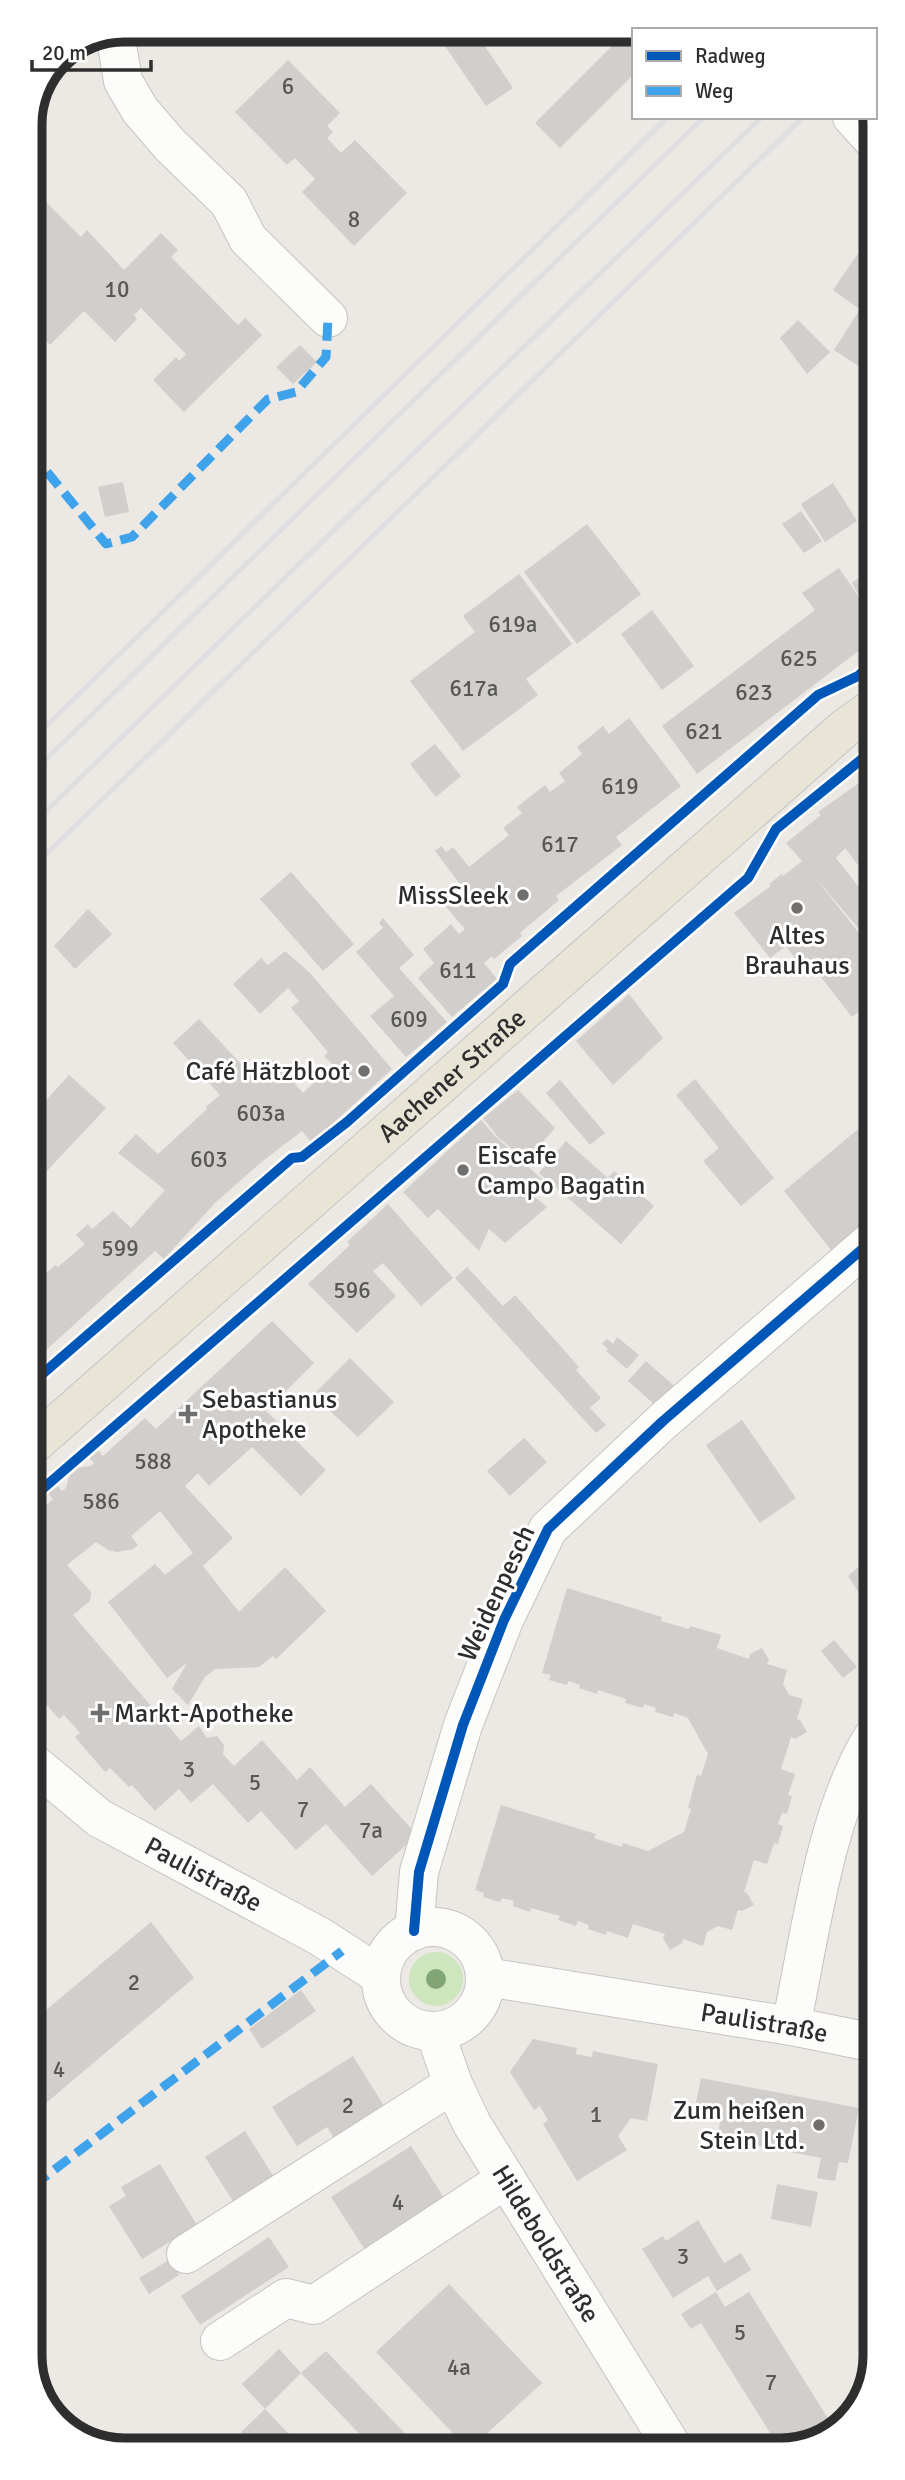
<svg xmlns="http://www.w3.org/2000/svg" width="905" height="2480" font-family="Signika,sans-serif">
<rect width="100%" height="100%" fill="#ece8e4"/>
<circle fill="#cee6be" cx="436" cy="1979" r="27"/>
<g fill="#d1cecb">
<path d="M441,30H474L513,88L486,106L436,33Z"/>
<path d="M628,30H634V74L560,148L535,123Z"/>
<path d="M288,60L340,113L327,126L333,132L327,138L341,153L355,140L407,193L354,246L302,192L315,179L295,158L287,165L235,112Z"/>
<path d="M46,202L81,237L87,230L124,270L161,233L178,250L171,257L238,325L245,318L262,335L184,412L153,380L176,357L179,361L186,354L141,308L134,315L137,319L115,342L84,311L50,345L30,326V218Z"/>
<path d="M872,233V286L858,308L833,290Z"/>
<path d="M862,306L872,312V355L863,369L834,350Z"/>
<path d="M798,320L830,352L807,374L780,338Z"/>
<path d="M300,345L317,362L293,384L276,367Z"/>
<path d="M123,482L129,512L105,517L98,487Z"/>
<path d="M833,483L857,521L825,542L801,504Z"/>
<path d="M801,511L822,541L804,553L782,524Z"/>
<path d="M587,524L641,594L577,644L524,572Z"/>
<path d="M839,568L867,609L852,583L873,568V640L697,774L662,726L815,610L802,593Z"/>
<path d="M519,574L572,644L526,679L538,695L463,751L410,681L475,632L463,616Z"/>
<path d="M652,610L694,666L662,690L621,634Z"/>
<path d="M629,718L681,786L616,837L622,845L556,896L559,900L520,933L522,936L494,959L492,956L484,963L497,979L452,1017L418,978L434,963L423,949L451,924L459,934L465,929L439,899L460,884L435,851L441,846L446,852L453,847L469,867L509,835L503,828L522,813L517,807L545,785L550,792L565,781L559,773L582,754L577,747L603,726L609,734Z"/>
<path d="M435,744L461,776L436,797L410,764Z"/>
<path d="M873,773V853L858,865L845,848L836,858L873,905V949L864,935L814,876L873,951V1000L852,1017L806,958L799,964L786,946L770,958L734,913L771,886L769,884L782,874L783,876L802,861L786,843L821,815L818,812Z"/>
<path d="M291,872L354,944L323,971L260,899Z"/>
<path d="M88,909L112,934L75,969L54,946Z"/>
<path d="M383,918L414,955L399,968L447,1022L406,1057L370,1016L394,996L356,952L383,928L379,923Z"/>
<path d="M285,951L310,973L392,1069L312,1143L302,1131L259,1164L215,1203L164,1259L155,1251L32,1363V1287L55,1265L58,1267L85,1244L76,1235L88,1224L92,1229L113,1211L131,1228L165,1190L118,1153L136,1134L158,1154L207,1109L206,1107L220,1095L173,1043L199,1019L254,1078L274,1060L303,1093L333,1065L324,1056L328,1052L291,1008L299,1001L288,988L260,1014L233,984L261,958L268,965Z"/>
<path d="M629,994L663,1038L613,1085L576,1041Z"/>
<path d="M69,1075L106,1108L31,1188V1117Z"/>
<path d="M695,1079L774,1178L741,1206L703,1161L719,1148L676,1095Z"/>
<path d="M560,1080L605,1133L590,1145L546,1093Z"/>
<path d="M518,1090L555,1128L526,1161L498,1137L483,1118Z"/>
<path d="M481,1120L495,1136L544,1181L530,1193L547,1207L505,1243L489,1229L479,1251L438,1209L428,1218L403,1192Z"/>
<path d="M869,1120L873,1121L874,1230L839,1260L784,1191Z"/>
<path d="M566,1141L608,1178L614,1171L654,1206L621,1244L539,1173Z"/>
<path d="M388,1204L453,1278L421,1306L383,1263L373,1271L396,1296L357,1333L308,1284L350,1245L347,1242Z"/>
<path d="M467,1267L503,1306L515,1295L579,1367L576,1370L601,1398L590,1408L606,1425L596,1433L455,1278Z"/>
<path d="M272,1321L314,1363L266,1411L326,1470L301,1496L252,1447L209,1486L198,1473L185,1486L233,1538L203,1566L239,1612L285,1567L326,1611L276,1659L273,1656L259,1667L215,1669L205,1677L188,1705L172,1689L187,1663L167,1678L108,1602L155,1564L165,1575L193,1553L160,1511L131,1536L138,1545L133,1549L117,1552L108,1550L96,1542L67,1565L91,1592L90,1601L73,1615L181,1741L199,1726L207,1738L217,1736L224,1745L223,1754L234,1766L262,1740L297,1780L310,1767L345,1807L371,1784L417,1835L372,1876L326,1824L296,1850L261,1811L248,1823L213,1784L191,1803L179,1789L155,1811L132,1785L129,1787L110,1768L105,1772L75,1737L80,1733L75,1727L64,1715L59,1719L32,1688V1681L34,1680L32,1677V1508L36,1504L41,1510L53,1499L48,1493L57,1485L62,1491L66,1488L70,1474L77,1468L91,1466L94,1463L89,1457L98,1450L103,1456L145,1418L156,1429Z"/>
<path d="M617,1337L639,1355L627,1369L606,1351L608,1349L602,1344L607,1339L613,1344Z"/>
<path d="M350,1358L394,1402L358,1437L313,1395Z"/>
<path d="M646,1361L681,1392L663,1412L628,1381Z"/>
<path d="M742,1420L796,1498L760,1523L706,1445Z"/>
<path d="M524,1438L547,1462L510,1496L487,1471Z"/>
<path d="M874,1554V1616L848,1576Z"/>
<path d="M567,1588L662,1617L661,1621L689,1629L690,1626L721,1635L717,1648L749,1659L750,1654L762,1648L769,1660L767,1664L787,1670L783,1684L789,1695L803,1699L797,1719L800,1720L807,1732L795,1739L791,1737L781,1769L795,1774L788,1795L792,1796L787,1814L782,1813L778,1824L783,1826L778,1844L774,1843L767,1864L754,1860L744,1892L747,1893L754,1905L742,1911L738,1910L732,1930L718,1926L707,1932L703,1946L683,1939L682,1943L670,1950L663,1938L665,1934L633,1924L628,1938L607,1931L606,1935L588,1929L589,1925L578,1921L576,1926L558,1920L560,1916L531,1908L530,1912L513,1906L514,1901L502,1898L500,1902L483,1897L484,1893L475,1890L501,1805L596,1834L594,1838L622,1847L623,1843L648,1851L684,1832L691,1809L688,1808L697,1775L701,1776L708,1754L688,1718L674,1713L673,1717L655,1712L656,1708L644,1704L643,1708L625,1703L626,1699L598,1690L597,1694L579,1688L580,1685L568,1681L567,1685L549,1680L551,1675L542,1673Z"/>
<path d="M834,1640L857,1667L843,1678L821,1651Z"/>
<path d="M868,1914L875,1915V1968L858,1965Z"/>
<path d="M151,1922L194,1978L33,2114V2021Z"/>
<path d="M301,1990L316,2011L262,2049L249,2029Z"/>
<path d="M533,2039L577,2048L576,2054L592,2057L593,2051L658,2064L647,2121L631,2118L618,2136L627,2150L577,2181L543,2124L548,2120L540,2106L534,2110L510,2072Z"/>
<path d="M353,2056L389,2114L339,2146L327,2127L297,2146L272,2107Z"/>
<path d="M701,2078L859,2108L848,2163L839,2162L835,2181L817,2178L821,2158L717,2138L722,2112L695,2107Z"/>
<path d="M245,2131L274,2177L234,2203L205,2157Z"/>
<path d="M411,2146L450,2207L371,2259L331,2197Z"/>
<path d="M160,2164L197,2225L142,2259L109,2206L126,2196L121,2187Z"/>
<path d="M777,2184L818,2192L811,2227L771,2219Z"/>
<path d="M698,2220L724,2263L741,2253L751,2270L717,2291L708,2276L673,2298L642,2249L663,2236L666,2241Z"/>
<path d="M269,2237L289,2267L200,2325L181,2296Z"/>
<path d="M169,2260L179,2275L149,2294L139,2278Z"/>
<path d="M449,2284L542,2383L471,2448H467L376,2352Z"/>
<path d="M716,2292L725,2307L749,2292L834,2428L806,2447H779L701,2323L691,2329L681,2314Z"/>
<path d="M279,2349L301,2373L265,2409L303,2449H258L241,2432L265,2409L242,2384Z"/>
<path d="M326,2351L420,2449H374L301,2373Z"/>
</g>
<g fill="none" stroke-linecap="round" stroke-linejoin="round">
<defs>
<g id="minor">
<path d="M115,33L123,81L140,110L170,145L229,202L248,239L328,318"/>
<path d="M852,117L872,139"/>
<path id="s1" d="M32,1762L99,1818L319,1936L381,1976"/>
<circle cx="433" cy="1979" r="52"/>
<path d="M414,1931L419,1872L463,1725L504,1620L548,1529L663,1421L874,1239"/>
<path id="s2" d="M486,1977L791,2026L875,2043"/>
<path d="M791,2026C810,1937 825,1811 874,1735"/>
<path id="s3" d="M435,2032L453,2084L472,2124L673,2448"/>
<path d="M186,2254L453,2084"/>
<path d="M220,2341L286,2298L314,2305L506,2179"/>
</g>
<g id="major">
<path id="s4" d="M32,1446L846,727L873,708"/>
</g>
</defs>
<use href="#minor" stroke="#c5c4c5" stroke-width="40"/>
<use href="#major" stroke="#c6c5c4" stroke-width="40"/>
<use href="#minor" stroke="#fcfcfb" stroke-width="38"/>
<use href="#major" stroke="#e8e4d6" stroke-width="38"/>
<g stroke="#dfdfe1" stroke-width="5">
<path d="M31,741L668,117"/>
<path d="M31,774L704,117"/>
<path d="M31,826L302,561L762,117"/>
<path d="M31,869L803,117"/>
</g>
<g stroke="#3ea3eb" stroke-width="9" stroke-dasharray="18 9" stroke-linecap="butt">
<path d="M30,451L106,544L132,537L268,399L296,392L326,357L328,318"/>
<path d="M33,2186L342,1951"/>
</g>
<defs>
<g id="cycleway">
<path d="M32,1383L292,1158L302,1157L347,1122L503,984L510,964L818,695L858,676L873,663"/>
<path d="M32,1498L748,878L776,829L873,750"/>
<path d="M414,1931L419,1872L463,1725L504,1620L548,1529L663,1421L874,1239"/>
</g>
</defs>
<use href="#cycleway" stroke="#fff" stroke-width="15"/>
<use href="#cycleway" stroke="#0057b8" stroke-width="10"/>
</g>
<circle fill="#82a575" cx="436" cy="1979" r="10"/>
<g fill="#706f6e" stroke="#fff" stroke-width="2.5">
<circle cx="523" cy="895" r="7"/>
<circle cx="797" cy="908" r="7"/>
<circle cx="364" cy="1071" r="7"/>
<circle cx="463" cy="1170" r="7"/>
<path d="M184.5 1403.5h7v7h7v7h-7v7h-7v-7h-7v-7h7z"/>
<path d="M96.5 1702.5h7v7h7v7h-7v7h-7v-7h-7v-7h7z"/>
<circle cx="819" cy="2125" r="7"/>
</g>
<g text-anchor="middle" stroke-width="6" stroke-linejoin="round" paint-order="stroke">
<g font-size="23" fill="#585857">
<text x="288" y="94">6</text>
<text x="354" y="227">8</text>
<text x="117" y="297">10</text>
<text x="513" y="632">619a</text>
<text x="799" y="666">625</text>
<text x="474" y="696">617a</text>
<text x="754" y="700">623</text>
<text x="704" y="739">621</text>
<text x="620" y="794">619</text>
<text x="560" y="852">617</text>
<text x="458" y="978">611</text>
<text x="409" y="1027">609</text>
<text x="261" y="1121">603a</text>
<text x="209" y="1167">603</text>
<text x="120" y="1256">599</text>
<text x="352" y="1298">596</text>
<text x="153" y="1469">588</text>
<text x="101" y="1509">586</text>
<text x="189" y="1777">3</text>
<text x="255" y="1790">5</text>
<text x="303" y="1817">7</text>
<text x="371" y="1838">7a</text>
<text x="134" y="1990">2</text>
<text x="59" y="2077">4</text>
<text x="348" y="2113">2</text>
<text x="596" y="2122">1</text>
<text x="398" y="2210">4</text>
<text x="683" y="2264">3</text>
<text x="740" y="2340">5</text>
<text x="459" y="2375">4a</text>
<text x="771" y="2390">7</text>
</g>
<g font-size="26" fill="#2e2e2e" stroke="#fff" text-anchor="end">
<text x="509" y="904">MissSleek</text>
<text x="797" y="944" text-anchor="middle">Altes<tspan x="797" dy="30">Brauhaus</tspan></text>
<text x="350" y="1080">Café Hätzbloot</text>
<text x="477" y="1164" text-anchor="start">Eiscafe<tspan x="477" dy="30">Campo Bagatin</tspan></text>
<text x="202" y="1408" text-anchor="start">Sebastianus<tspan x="202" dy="30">Apotheke</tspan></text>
<text x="114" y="1722" text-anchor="start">Markt-Apotheke</text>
<text x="805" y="2119">Zum heißen<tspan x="805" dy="30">Stein Ltd.</tspan></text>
</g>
<g font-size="26" fill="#2e2e2e" stroke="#fff">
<text dy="9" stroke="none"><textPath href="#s4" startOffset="560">Aachener Straße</textPath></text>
<text transform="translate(496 1593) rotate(-65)" y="9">Weidenpesch</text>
<text dy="9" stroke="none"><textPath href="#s1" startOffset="206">Paulistraße</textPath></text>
<text dy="9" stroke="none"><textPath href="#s2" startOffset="282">Paulistraße</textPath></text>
<text dy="9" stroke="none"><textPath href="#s3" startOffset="240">Hildeboldstraße</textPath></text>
</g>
</g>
<path d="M0 0H905V2480H0ZM124 42H781A82 82 0 0 1 863 124V2356A82 82 0 0 1 781 2438H124A82 82 0 0 1 42 2356V124A82 82 0 0 1 124 42Z" fill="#fff" fill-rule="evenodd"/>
<path fill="none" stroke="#2e2e2e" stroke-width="9" d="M124 42H781A82 82 0 0 1 863 124V2356A82 82 0 0 1 781 2438H124A82 82 0 0 1 42 2356V124A82 82 0 0 1 124 42Z"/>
<rect x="632" y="28" width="245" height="91" fill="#ffffff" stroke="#ababab" stroke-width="2"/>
<rect x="646" y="51" width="35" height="10" fill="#0057b8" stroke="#ababab" stroke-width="2"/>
<text x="695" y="63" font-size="21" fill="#2e2e2e">Radweg</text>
<rect x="646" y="86" width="35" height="10" fill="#3ea3eb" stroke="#ababab" stroke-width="2"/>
<text x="695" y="98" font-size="21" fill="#2e2e2e">Weg</text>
<path d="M32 60v10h119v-10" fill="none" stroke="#2e2e2e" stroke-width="3.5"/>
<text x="42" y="60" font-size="21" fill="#2e2e2e" stroke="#ffffff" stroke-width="5" paint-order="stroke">20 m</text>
</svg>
